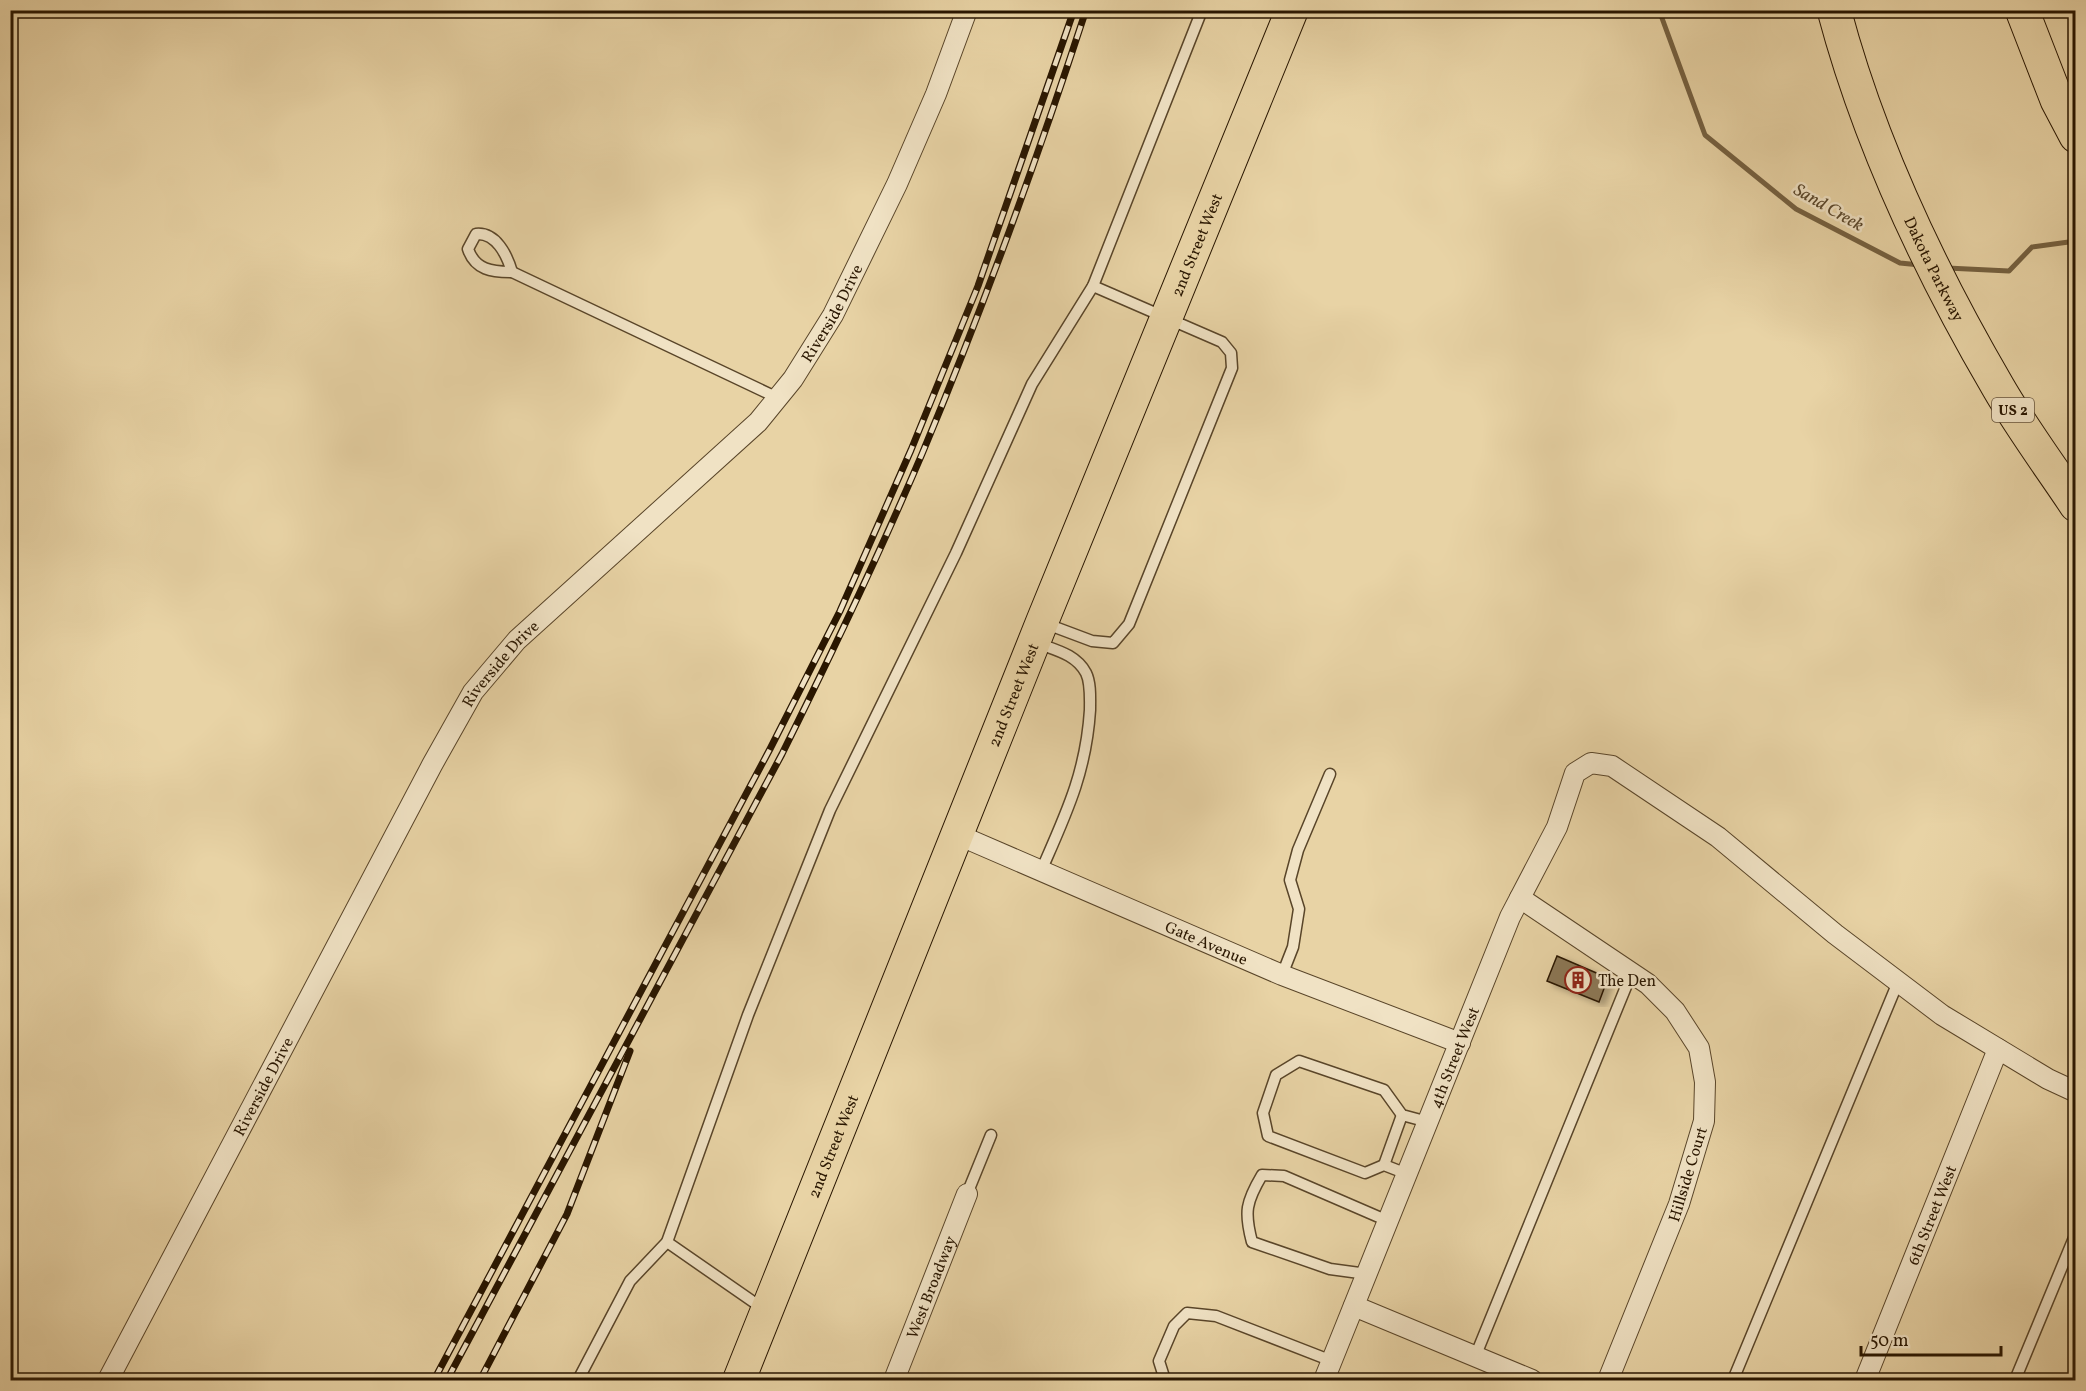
<svg xmlns="http://www.w3.org/2000/svg" width="2086" height="1391" font-family="Vollkorn,serif">
<defs>
<filter id="shadow"><feDropShadow dx="6" dy="4" stdDeviation="3" flood-color="#0004"/></filter>
</defs>
<rect width="100%" height="100%" fill="#e8d3a5"/>
<filter id="stains"><feTurbulence type="fractalNoise" baseFrequency=".00333" numOctaves="4"/><feColorMatrix values="0 0 0 0 .2 0 0 0 0 .09 0 0 0 0 .02 0 0 0 .5 -.17"/></filter>
<radialGradient id="worn" r=".72"><stop offset=".6" stop-color="#630" stop-opacity="0"/><stop offset="1" stop-color="#630" stop-opacity=".3"/></radialGradient>
<g fill="none" stroke-linecap="round" stroke-linejoin="round">
<g stroke="#756141" stroke-width="5">
<path d="M1659,10L1705,135L1796,209L1900,263L1920,265"/>
<path d="M1947,268L2009,271L2032,247L2076,241"/>
</g>
</g>
<path fill="#8c7856" stroke="#291600" stroke-width="1.5" filter="url(#shadow)" d="M1557,956L1608,978L1599,1002L1547,981Z"/>
<g fill="none" stroke-linecap="round" stroke-linejoin="round">
<defs>
<g id="lane">
<path d="M476,234C496,232 507,255 512,272C492,272 475,270 468,249Z"/>
<path d="M512,272L778,398"/>
<path d="M1044,623L1092,641L1113,643L1129,624L1232,368L1231,353L1222,342L1093,286"/>
<path d="M1037,643C1055,650 1076,654 1086,673C1091,683 1090,699 1090,710C1086,773 1066,814 1041,871"/>
<path d="M1282,975L1293,947L1299,909L1290,880L1298,850L1330,774"/>
<path d="M1384,1165L1402,1115"/>
<path d="M1407,1174L1384,1165L1365,1173L1268,1136L1263,1113L1276,1075L1299,1061L1384,1090L1402,1115L1428,1122"/>
<path d="M967,1194L991,1135"/>
<path d="M667,1242L765,1310"/>
<path d="M1367,1274L1330,1269L1252,1242C1244,1212 1246,1202 1262,1175L1284,1176L1388,1221"/>
<path d="M1475,1357L1632,972"/>
<path d="M578,1380L630,1281L667,1242L748,1015L830,810L956,553L1032,384L1093,286L1202,10"/>
<path d="M1165,1380L1159,1361L1174,1326L1187,1313L1216,1316L1332,1361"/>
<path d="M1733,1380L1898,982"/>
<path d="M2015,1380L2076,1233"/>
</g>
<g id="street">
<path id="s1" d="M956,834L1282,975L1460,1043"/>
<path d="M1520,898L1648,984L1675,1011L1699,1048L1705,1082L1704,1121L1679,1204L1608,1380"/>
<path d="M1354,1306L1532,1380"/>
<path id="s2" d="M108,1380L432,765L473,692L517,640L758,422L793,379L833,315L897,184L936,94L967,10"/>
<path id="s3" d="M894,1380L967,1194"/>
<path id="s4" d="M1324,1380L1510,917L1557,827L1575,773L1591,763L1612,766L1718,837L1835,934L1942,1015L2048,1079L2076,1092"/>
<path id="s5" d="M1865,1380L1998,1049"/>
</g>
<g id="primary">
<path id="s6" d="M739,1380L1042,622L1292,10"/>
</g>
<g id="highway">
<path id="s7" d="M1834,10C1869,142 1929,269 1998,387C2021,427 2050,466 2076,505"/>
<path d="M2022,10L2057,100L2076,136"/>
</g>
</defs>
<use href="#lane" stroke="#594529" stroke-width="13"/>
<use href="#street" stroke="#594529" stroke-width="22"/>
<use href="#primary" stroke="#291600" stroke-width="34"/>
<use href="#highway" stroke="#291600" stroke-width="35"/>
<use href="#lane" stroke="#f0e2c4" stroke-width="10"/>
<use href="#street" stroke="#f0e2c4" stroke-width="20"/>
<use href="#primary" stroke="#e8d3a5" stroke-width="32"/>
<use href="#highway" stroke="#e8d3a5" stroke-width="33"/>
<defs>
<g id="rail">
<path d="M434,1380L770,749L840,611L911,450L978,286L1074,10"/>
<path d="M447,1380L782,754C831,655 879,555 922,454C983,308 1037,160 1086,10"/>
<path d="M480,1380L567,1214L630,1051"/>
</g>
</defs>
<use href="#rail" stroke="#291600" stroke-width="7"/>
<use href="#rail" stroke="#f0e2c4" stroke-width="4.5" stroke-dasharray="14" stroke-linecap="butt"/>
</g>
<defs>
<symbol id="building-ring" viewBox="-11 -11 22 22"><circle r="9.5" fill="#f0e2c4" stroke="#8f2418" stroke-width="1.5"/><path d="M-4-6H4V6H1V3H-1V6H-4ZM-2.5-4.3h1.7v1.8h-1.7ZM.8-4.3h1.7v1.8H.8ZM-2.5-1h1.7V.8h-1.7ZM.8-1h1.7V.8H.8Z" fill="#8f2418"/></symbol>
</defs>
<g fill-rule="evenodd">
<use href="#building-ring" x="1563" y="965" width="30" height="30"/>
</g>
<g text-anchor="middle" stroke-width="5" stroke-linejoin="round" paint-order="stroke">
<rect fill="#f0e2c4" stroke="#65533b" stroke-width="1.5" x="1992" y="398" width="42" height="24" rx="4.5"/>
<g font-size="15" font-weight="bold" fill="#291600">
<text x="2013" y="415">US 2</text>
</g>
<g font-size="16" fill="#291600" stroke="#f0e2c4">
<text dy="6" stroke="none"><textPath href="#s6" startOffset="1224">2nd Street West</textPath></text>
<text dy="6" stroke="none"><textPath href="#s7" startOffset="278">Dakota Parkway</textPath></text>
<text dy="6" stroke="none"><textPath href="#s2" startOffset="1304">Riverside Drive</textPath></text>
<text dy="6" stroke="none"><textPath href="#s2" startOffset="818">Riverside Drive</textPath></text>
<text dy="6" stroke="none"><textPath href="#s6" startOffset="738">2nd Street West</textPath></text>
<text dy="6" stroke="none"><textPath href="#s1" startOffset="273">Gate Avenue</textPath></text>
<text dy="6" stroke="none"><textPath href="#s4" startOffset="348">4th Street West</textPath></text>
<text dy="6" stroke="none"><textPath href="#s2" startOffset="332">Riverside Drive</textPath></text>
<text dy="6" stroke="none"><textPath href="#s6" startOffset="252">2nd Street West</textPath></text>
<text transform="translate(1687 1174) rotate(-73)" y="6">Hillside Court</text>
<text dy="6" stroke="none"><textPath href="#s5" startOffset="178">6th Street West</textPath></text>
<text dy="6" stroke="none"><textPath href="#s3" startOffset="100">West Broadway</textPath></text>
</g>
<g font-size="16" fill="#291600" stroke="#f0e2c4" text-anchor="start">
<text x="1598" y="986">The Den</text>
</g>
<g font-size="18" font-style="italic" fill="#5b482c" stroke="#f0e2c4">
<text transform="translate(1829 207) rotate(30)" y="6">Sand Creek</text>
</g>
</g>
<rect width="2086" height="1391" fill="none" stroke="#e8d3a5" stroke-width="36"/>
<rect x="12" y="12" width="2062" height="1367" fill="none" stroke="#291600" stroke-width="3"/>
<rect x="18" y="18" width="2050" height="1355" fill="none" stroke="#291600" stroke-width="1.5"/>
<path d="M1861 1346v9h140v-9" fill="none" stroke="#291600" stroke-width="3"/>
<text x="1870" y="1346" font-size="18" fill="#291600" stroke="#f0e2c4" stroke-width="4.5" paint-order="stroke">50 m</text>
<rect width="100%" height="100%" filter="url(#stains)"/>
<rect width="100%" height="100%" fill="url(#worn)"/>
</svg>
